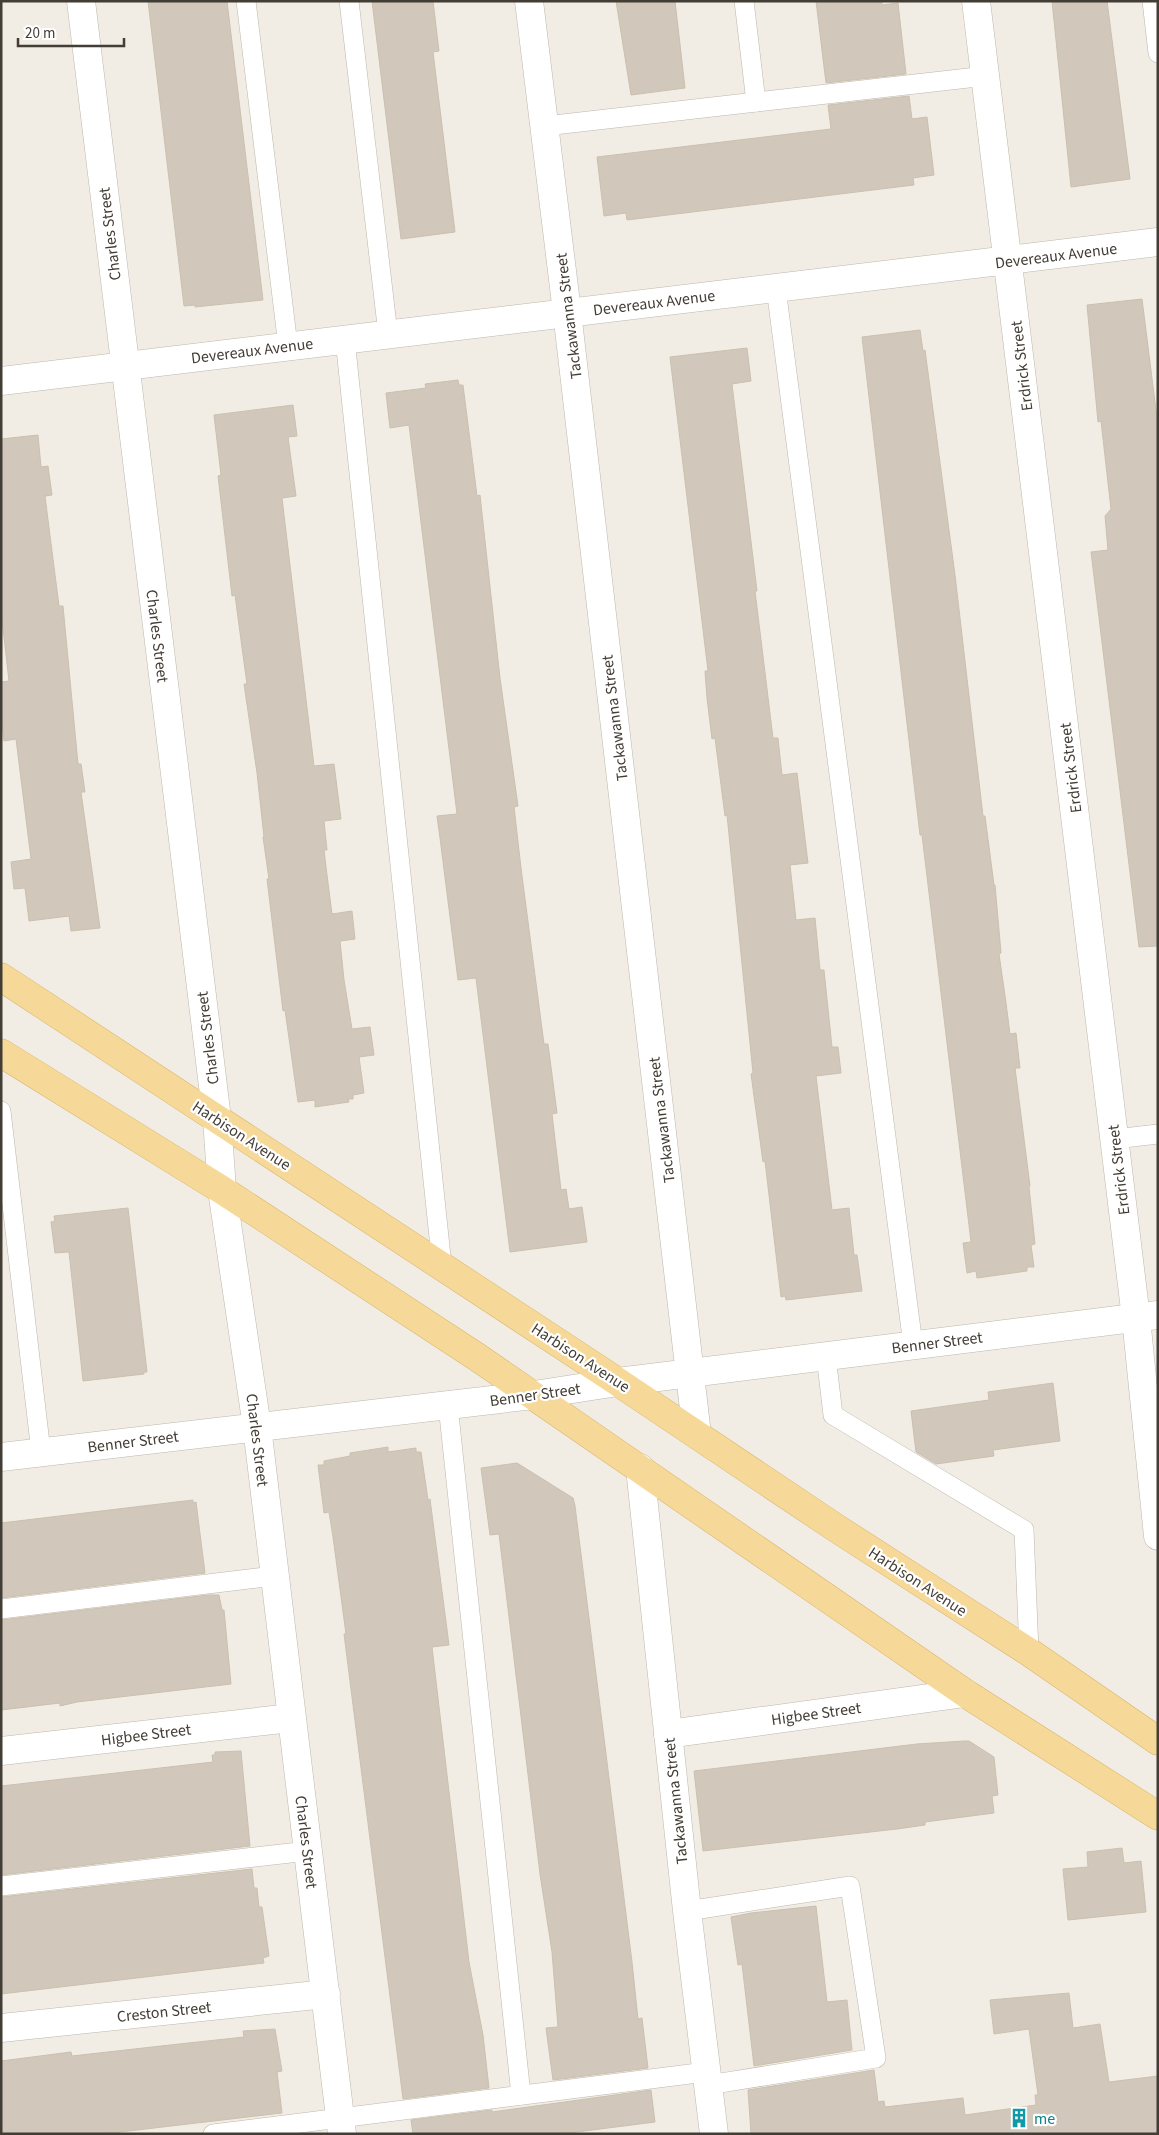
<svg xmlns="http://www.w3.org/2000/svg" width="1159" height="2135" font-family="'Source Sans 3',sans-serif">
<rect width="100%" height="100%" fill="#f1ede4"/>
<g fill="#d1c8bb" stroke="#cbc0af">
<path d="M148,1H227L263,300L195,307V305L184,306Z"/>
<path d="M372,1H433L439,51L433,52L455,232L401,239Z"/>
<path d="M616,1H675L685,88L631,95Z"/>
<path d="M816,1H882V5L898,3L906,74L826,83Z"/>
<path d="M1052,1H1107L1130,179L1071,187Z"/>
<path d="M909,96L912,119L927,117L934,175L913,178L914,185L627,220L626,213L604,216L597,157L831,129L828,105Z"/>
<path d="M1142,299L1158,426V946L1139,947L1091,552L1108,550L1105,516L1111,509L1101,421L1098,422L1087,305Z"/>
<path d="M920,330L923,351L925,350L955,575L983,816H985L994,885H995L1001,953L999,954L1006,1003L1010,1034L1016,1033L1020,1068H1015L1030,1186L1029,1187L1035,1244L1031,1245L1034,1267H1027V1271L977,1278L976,1271L967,1273L963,1243L971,1242L922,835H920L862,337Z"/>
<path d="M747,348L751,381L732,384L757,591H755L773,738H778L782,775L797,773L808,863L790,865L796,920L815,918L820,970H824L832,1047H838L841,1073L816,1076L832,1210L849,1208L854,1255H857L862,1291L786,1300L785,1296L781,1297L765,1161L763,1162L751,1074L753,1073L727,815L725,816L715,738L712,739L707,698L705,671H708L670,357Z"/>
<path d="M458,380L459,385H463L477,496L480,495L500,678L518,806L514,807L521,868L542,1029L544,1044H548L557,1113L552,1114L561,1190L566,1189L569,1209L582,1207L587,1242L510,1252L476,978L458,980L440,838L437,816L457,814L409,425L390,428L386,393L426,388L425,384Z"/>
<path d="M293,405L297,436L288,437L296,496L282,498L314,766L334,764L341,819L324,821L327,850H324L328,883L332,914L352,911L355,939L340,941L344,980L352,1029L370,1027L374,1055L359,1057L364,1093L353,1095V1099H348L349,1102L315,1107V1100L298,1102L285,1010L283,1011L267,879H269L263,837H264L257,773L244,684H247L243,655L235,595L232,596L218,476L221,475L214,415Z"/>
<path d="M38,435L41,467L48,466L52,495L45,496L59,606H63L78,764H81L85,792H81L100,928L71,931L69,916L29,921L25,888L14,889L11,862L31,859L16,739L4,741L1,713V682L9,681L1,611V439Z"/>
<path d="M128,1208L147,1372H144V1374L83,1381L69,1252L55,1253L51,1222L55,1221L54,1216Z"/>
<path d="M1053,1383L1060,1441L993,1450L994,1456L936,1464L916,1452L911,1411L989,1400L988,1392Z"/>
<path d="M388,1447V1452L416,1448V1452H421L428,1500L430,1499L449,1645L432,1647L469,1962L483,2035L489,2088L403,2099L344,1634H346L333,1537L329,1512L324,1513L318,1465H324V1461L350,1456V1453Z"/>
<path d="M517,1463L573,1498L575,1506L632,1962L638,2019L642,2018L648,2068L553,2080L546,2028L558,2027L552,1952L540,1874L499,1534L490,1535L481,1468Z"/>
<path d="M193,1500V1503L196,1502L205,1573L1,1598V1523Z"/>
<path d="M208,1595H219L222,1610H224L231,1684L77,1702L60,1706V1703L1,1710V1620Z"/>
<path d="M964,1741H969L994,1757L998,1795L992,1796L994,1813L925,1822V1825L897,1829L703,1851L694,1771L917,1744Z"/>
<path d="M241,1751L250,1846L1,1875V1786L213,1762L212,1755H215V1752Z"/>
<path d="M1122,1848L1124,1863L1141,1861L1146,1912L1068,1920L1063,1869L1088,1867L1087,1852Z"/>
<path d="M252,1869L254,1888H257L259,1907H262L269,1956L263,1958L264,1963L1,1994V1897Z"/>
<path d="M816,1906L827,2002L847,2000L852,2050L754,2066L742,1964L738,1965L731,1917L751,1913Z"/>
<path d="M1069,1993L1073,2028L1100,2024L1109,2082L1158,2076V2134H751L748,2090L874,2070L878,2102L884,2101L885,2107L963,2098L965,2115L1036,2105L1035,2095H1038L1029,2029L994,2034L990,2000Z"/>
<path d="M275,2029L282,2071L277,2072L282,2113L103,2134H1V2061L71,2052L72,2056L170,2045L244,2037L243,2031Z"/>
<path d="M651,2090L655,2122L561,2134H413L411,2120L492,2110V2112Z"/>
</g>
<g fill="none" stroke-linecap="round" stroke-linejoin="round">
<defs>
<g id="service">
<path d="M246,1L288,346"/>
<path d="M349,1L388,334"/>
<path d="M744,1L756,102"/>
<path d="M1152,1L1158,53"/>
<path d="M545,126L986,76"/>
<path d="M776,288L913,1345"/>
<path d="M345,339L442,1266"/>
<path d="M1,1111L41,1452"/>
<path d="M1115,1139L1158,1134"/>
<path d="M826,1356L833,1415L1024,1530L1029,1652"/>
<path d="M448,1405L521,2095"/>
<path d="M1,1609L274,1576"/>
<path d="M1,1886L308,1851"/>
<path d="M687,1911L850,1886L876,2058L708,2085"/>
<path d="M213,2134L706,2072"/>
</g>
<g id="minor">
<path d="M81,1L217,1119L222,1190L257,1427L342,2134"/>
<path d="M529,1L567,312L697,1435"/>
<path d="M976,1L1136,1318L1158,1536"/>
<path d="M1,381L1158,242"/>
<path d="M1,1457L534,1395L618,1382L1158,1315"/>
<path d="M640,1468L687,1911L714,2134"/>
<path d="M668,1734L965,1693"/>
<path d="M1,1751L291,1718"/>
<path d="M1,2028L326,1994"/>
</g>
<g id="primary">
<path d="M1,977L618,1382L836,1528L1029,1652L1158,1741"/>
<path d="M1,1053L222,1190L477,1357L965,1693L1158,1816"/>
</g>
</defs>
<use href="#service" stroke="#beb7ab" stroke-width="20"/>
<use href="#minor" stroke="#beb7ab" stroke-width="29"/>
<use href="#primary" stroke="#d9b56a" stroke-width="29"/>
<use href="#service" stroke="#fff" stroke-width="19"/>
<use href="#minor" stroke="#fff" stroke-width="28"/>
<use href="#primary" stroke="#f6d998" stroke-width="28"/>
</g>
<defs>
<symbol id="building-bare" viewBox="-9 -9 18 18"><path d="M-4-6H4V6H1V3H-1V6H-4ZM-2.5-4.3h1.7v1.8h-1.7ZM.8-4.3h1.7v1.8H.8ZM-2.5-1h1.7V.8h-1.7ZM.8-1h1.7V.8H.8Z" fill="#0f9aa8" stroke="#fff" stroke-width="2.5" paint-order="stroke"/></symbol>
</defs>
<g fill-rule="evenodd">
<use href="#building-bare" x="1005" y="2104" width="28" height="28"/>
</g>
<g text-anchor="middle" stroke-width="4.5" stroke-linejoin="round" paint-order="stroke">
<g font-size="16" fill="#423d35" stroke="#fff">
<text transform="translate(109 234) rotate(-97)" y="6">Charles Street</text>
<text transform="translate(1056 255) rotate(-7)" y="6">Devereaux Avenue</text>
<text transform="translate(654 302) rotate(-7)" y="6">Devereaux Avenue</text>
<text transform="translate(568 316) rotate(-97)" y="6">Tackawanna Street</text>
<text transform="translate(252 350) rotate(-7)" y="6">Devereaux Avenue</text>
<text transform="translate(1021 366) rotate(-97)" y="6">Erdrick Street</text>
<text transform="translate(158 636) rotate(83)" y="6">Charles Street</text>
<text transform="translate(614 718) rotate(-97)" y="6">Tackawanna Street</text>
<text transform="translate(1070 768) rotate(-97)" y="6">Erdrick Street</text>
<text transform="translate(207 1038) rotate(-97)" y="6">Charles Street</text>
<text transform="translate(661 1120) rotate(-97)" y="6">Tackawanna Street</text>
<text transform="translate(242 1135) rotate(33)" y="6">Harbison Avenue</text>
<text transform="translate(1118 1170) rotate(-97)" y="6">Erdrick Street</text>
<text transform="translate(937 1342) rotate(-7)" y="6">Benner Street</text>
<text transform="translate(581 1357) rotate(33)" y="6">Harbison Avenue</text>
<text transform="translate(535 1394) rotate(-8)" y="6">Benner Street</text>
<text transform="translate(258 1440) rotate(83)" y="6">Charles Street</text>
<text transform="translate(133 1441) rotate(-7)" y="6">Benner Street</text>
<text transform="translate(918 1581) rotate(33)" y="6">Harbison Avenue</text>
<text transform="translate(816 1713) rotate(-8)" y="6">Higbee Street</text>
<text transform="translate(146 1734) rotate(-7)" y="6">Higbee Street</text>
<text transform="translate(675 1801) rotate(-96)" y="6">Tackawanna Street</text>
<text transform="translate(307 1842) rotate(83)" y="6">Charles Street</text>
<text transform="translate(164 2011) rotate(-6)" y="6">Creston Street</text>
</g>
<g font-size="16" fill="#0d838f" stroke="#fff" text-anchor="start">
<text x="1034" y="2124">me</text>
</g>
</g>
<rect width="1159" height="2135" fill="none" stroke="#423d35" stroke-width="5"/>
<path d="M18 38v8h106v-8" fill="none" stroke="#423d35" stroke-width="2.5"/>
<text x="25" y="38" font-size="15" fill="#423d35" stroke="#ffffff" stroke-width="4" paint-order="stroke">20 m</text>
</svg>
